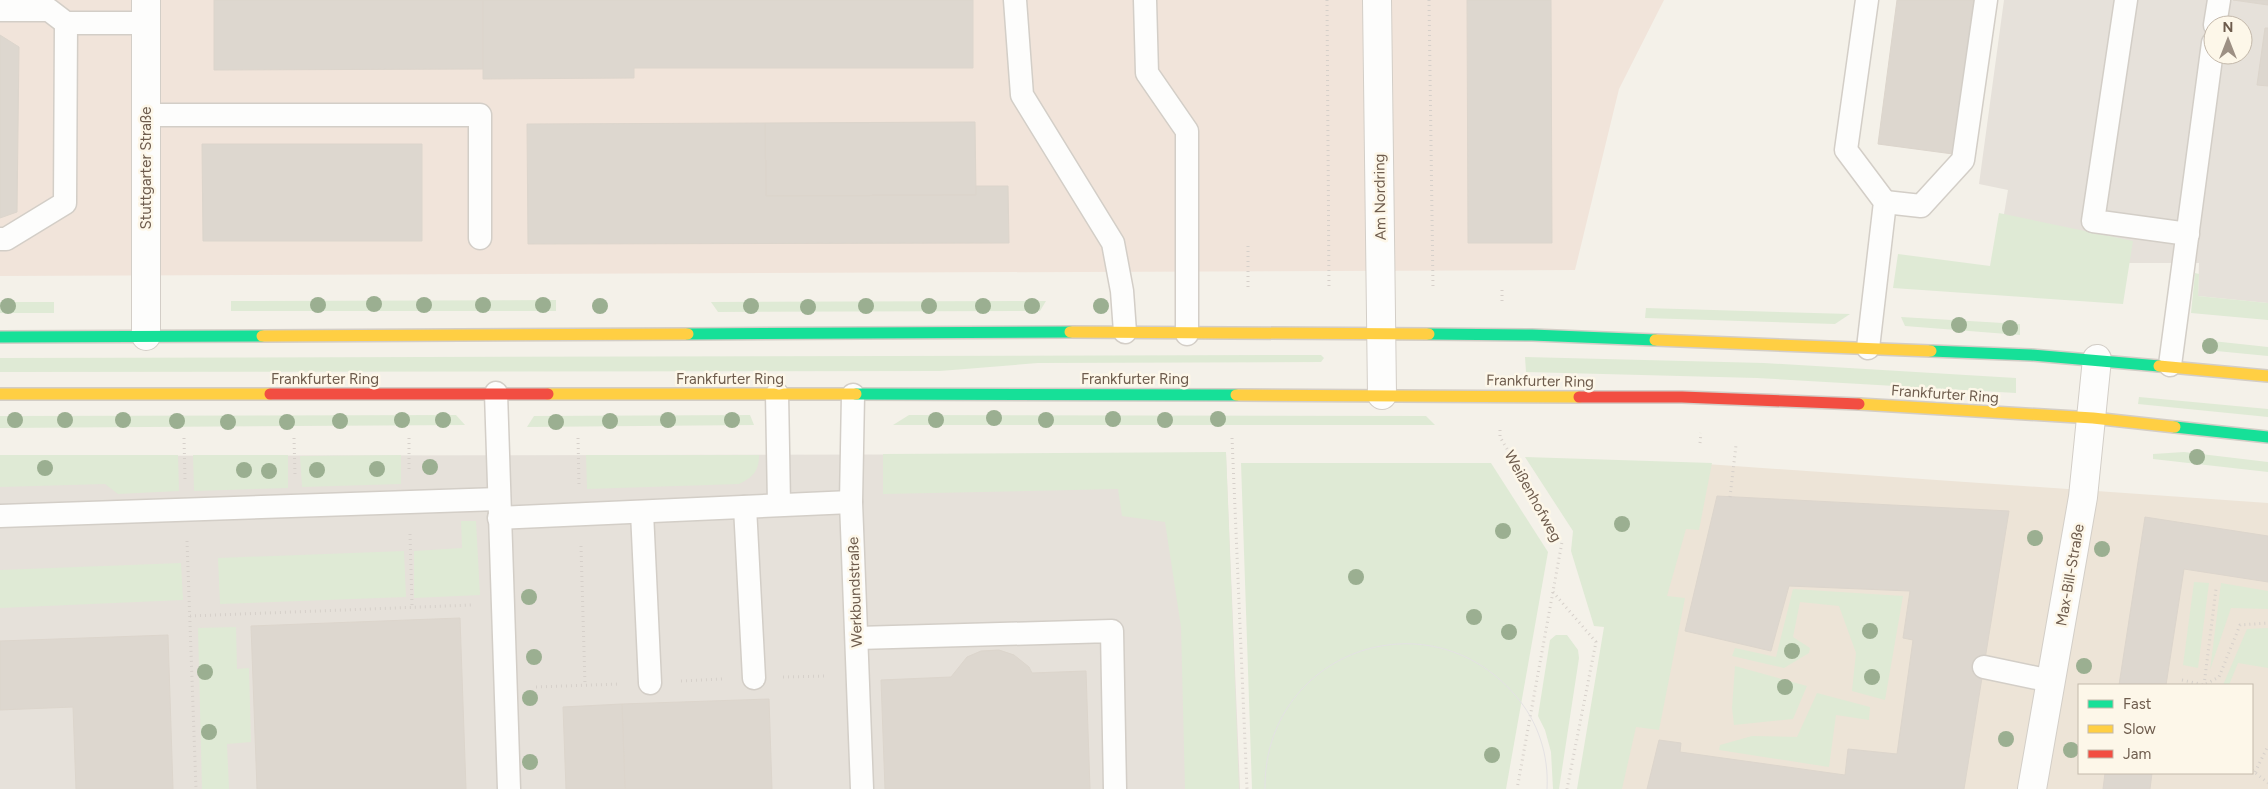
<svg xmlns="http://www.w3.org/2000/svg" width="2268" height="789" font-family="Figtree,sans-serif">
<rect width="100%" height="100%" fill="#f4f1e9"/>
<path fill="#ede4d7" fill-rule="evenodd" d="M1706,464L2268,503V789H1608L1661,590ZM2079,685H2252V773H2079Z"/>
<path fill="#f1e4da" d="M0,0H1664L1619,89L1575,270L0,276Z"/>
<g fill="#e6e1da" fill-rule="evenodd">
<path d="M2004,0H2268V303L2198,296L2199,263H2115L1994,274L2008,190L1979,184ZM2213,25H2243V55H2213Z"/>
<path d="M1226,454L1240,789H0V456Z"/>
</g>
<g fill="#dfead5">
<path d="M1999,213L2133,241L2123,304L1893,288L1898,254L1990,266Z"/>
<path d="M2195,273L2199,274L2198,296L2268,303V320L2191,313Z"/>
<path d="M556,300V311H231V301Z"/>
<path d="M1046,301L1040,311L718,312L711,302Z"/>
<rect x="0" y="302" width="54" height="11"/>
<path d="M1646,308L1850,314L1835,324L1645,318Z"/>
<path d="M1901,317L2020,324V335L1905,326Z"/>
<path d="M2203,340L2268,347V356L2206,350Z"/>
<path d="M1321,355L1324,358L1321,362L1038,363L940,371L0,372V358Z"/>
<path d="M1525,357L1764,363L2016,378V393L1757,378L1526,372Z"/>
<path d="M2139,397L2268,409V417L2138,404Z"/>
<path d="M456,415L465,425L0,428V416Z"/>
<path d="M750,415L754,425L527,427L534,416Z"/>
<path d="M909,415L1426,416L1435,425H893Z"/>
<path d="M1226,452L1239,789H1185L1181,627L1165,522L1122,516L1118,489L883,494V454Z"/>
<path d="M2184,452L2268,462V472L2153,459V454Z"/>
<path d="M0,455H178L179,491L118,494L105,484L0,487Z"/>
<path d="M193,455H288V488L194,491Z"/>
<path d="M401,455V484L302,487L300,456Z"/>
<path d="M586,455H759C759,471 753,477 739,484L587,489Z"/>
<path d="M1525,457L1712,463L1699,530L1686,529L1667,596L1685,598L1659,730L1636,727L1622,789H1577L1604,627L1594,626L1571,551L1573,531Z"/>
<path d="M1241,463H1491L1548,552L1506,789H1252Z"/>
<path d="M461,521H476L480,595L414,598V551L462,548Z"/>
<path d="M404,551L406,597L220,604L218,558Z"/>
<path d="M181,563L183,600L0,608V570Z"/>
<path d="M2194,582L2209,583L2198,668L2183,665Z"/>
<path d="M2221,583L2268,591V609L2231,608L2210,670Z"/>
<path d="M1793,589L1903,596L1885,700L1852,691L1856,653L1839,606L1800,602L1793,637L1810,648L1809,653L1784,668L1732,656L1735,648L1776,657Z"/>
<path d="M236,627L237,669L249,668L251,742L227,744L229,789H202L198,628Z"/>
<path d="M2268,628V668L2238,663L2229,685H2223L2247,629Z"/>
<path d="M1556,635H1567L1578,650L1579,658L1559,789H1553L1551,752L1545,730L1538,716L1550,640Z"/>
<path d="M1735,666L1807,686L1793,719L1734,725L1732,708Z"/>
<path d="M1817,693L1870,707L1869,720L1836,715L1829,767L1719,750L1720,745L1752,736L1797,737Z"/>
</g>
<g fill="#ddd7cf" stroke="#dcd5cc">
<path d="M214,0H483V69L214,70Z"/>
<path d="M483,0H973V68H634V78L483,79Z"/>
<path d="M1467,0H1551L1552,243H1468Z"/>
<path d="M1897,0H1974L1953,154L1878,144Z"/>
<path d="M2233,0H2268V5Z"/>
<path d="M2265,28H2268V86L2257,85Z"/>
<path d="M0,35L19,47L17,212L0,218Z"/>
<path d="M975,122L976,195L766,196L765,123Z"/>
<path d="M765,123L766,196L976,195V186H1008L1009,243L528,244L527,124Z"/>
<path d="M202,144H422V241H203Z"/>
<path d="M1717,496L2009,511L1964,789H1647L1659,740L1681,743L1680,752L1845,775L1848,749L1897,754L1913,640L1903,638L1910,591L1789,586L1771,651L1685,631Z"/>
<path d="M2145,517L2268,536V582L2184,569L2166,685H2119Z"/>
<path d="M460,618L466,789H257L251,626Z"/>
<path d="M168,635L173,789H76L73,707L0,710V641Z"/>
<path d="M999,650L1014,655L1029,667L1032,673L1086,671L1090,789H885L881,680L951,677L967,657L981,651Z"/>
<path d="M769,699L772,789H625L622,704Z"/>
<path d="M622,704L625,789H566L563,707Z"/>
<path d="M2105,773H2152L2150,789H2103Z"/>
</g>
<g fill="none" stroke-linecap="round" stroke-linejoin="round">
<defs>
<g id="lane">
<path d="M1015,0L1022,95L1113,243L1122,291L1125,332"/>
<path d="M1145,0L1147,73L1187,131V334"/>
<path d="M1867,0L1846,150L1885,202L1868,348"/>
<path d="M2126,0L2093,221L2188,234"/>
<path d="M0,10H49L66,23H146"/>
<path d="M2215,25L2219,0"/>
<path d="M146,115H480V238"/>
<path d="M1885,202L1921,206L1963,160L1986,0"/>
<path d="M0,239H6L65,203L66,23"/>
<path d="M2170,365L2213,43"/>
<path d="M496,393L509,789"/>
<path d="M777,394L779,504"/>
<path d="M853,395L851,502L862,789"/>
<path d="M745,507L754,678"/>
<path d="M642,512L650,683"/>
<path d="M0,516L499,499"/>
<path d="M499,518L851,502"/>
<path d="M857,638L1112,631L1115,789"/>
<path d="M1984,667L2051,681"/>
</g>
<g id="street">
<path d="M1377,0L1382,395"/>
<path d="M146,336V0"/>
<path d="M2032,789L2083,497L2097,359"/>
</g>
<g id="fast">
<path d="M688,334L1070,332"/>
<path d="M1429,334L1532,335L1655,340"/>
<path d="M0,337L262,336"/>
<path d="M1931,351L2031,355L2159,366"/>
<path d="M856,394L1236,395"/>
<path d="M2175,427L2268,437"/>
</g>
<g id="slow">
<path d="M1070,332L1429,334"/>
<path d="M262,336L688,334"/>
<path d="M1655,340L1931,351"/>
<path d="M2159,366L2268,376"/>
<path d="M0,394H270"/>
<path d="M548,394H856"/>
<path d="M1236,395L1579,397"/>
<path d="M1859,404L2093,418L2175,427"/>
</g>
<g id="jam">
<path d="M270,394H548"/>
<path d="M1579,397H1682L1859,404"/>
</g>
</defs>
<use href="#lane" stroke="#d3cec7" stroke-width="25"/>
<use href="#street" stroke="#d3cec7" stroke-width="30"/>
<use href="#fast" stroke="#d3cdc6" stroke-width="14"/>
<use href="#slow" stroke="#d3cdc6" stroke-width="14"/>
<use href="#jam" stroke="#d3cdc6" stroke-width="14"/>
<g stroke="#d6d0ca" stroke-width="3" stroke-dasharray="1 4" stroke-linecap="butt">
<path d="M1327,0L1329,289"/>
<path d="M1429,0L1433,288"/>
<path d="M1248,246V289"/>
<path d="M1502,290V302"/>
<path d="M1500,430V437L1562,542L1517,789"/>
<path d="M184,438L185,480"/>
<path d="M294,438L295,475"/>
<path d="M409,438V472"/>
<path d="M578,438L579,485"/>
<path d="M1232,438L1247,789"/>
<path d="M1700,443L1701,433"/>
<path d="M1730,497L1736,445"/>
<path d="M410,534L412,606"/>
<path d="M187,541L196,789"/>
<path d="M581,546L585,685"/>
<path d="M1553,592L1596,642L1567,789"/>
<path d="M190,616L472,605"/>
<path d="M783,677L827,676"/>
<path d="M2182,680L2204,685L2219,677L2240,625L2268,623"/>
<path d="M681,681L722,679"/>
<path d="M2204,685L2216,589"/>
<path d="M536,687L620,684"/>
<path d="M2252,770L2268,783"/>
<path d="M2255,772L2268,746"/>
</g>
<use href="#lane" stroke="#fdfdfc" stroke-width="22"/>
<use href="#street" stroke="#fdfdfc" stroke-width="28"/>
<use href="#fast" stroke="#16e098" stroke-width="11"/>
<use href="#slow" stroke="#ffcf43" stroke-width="11"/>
<use href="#jam" stroke="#f24e42" stroke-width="11"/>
<path stroke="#e4e2e3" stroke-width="1" d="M1265,789C1263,653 1427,593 1515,695C1538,721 1549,755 1547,789"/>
</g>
<g fill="#9baf91">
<circle cx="374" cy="304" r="8"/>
<circle cx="318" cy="305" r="8"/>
<circle cx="424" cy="305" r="8"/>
<circle cx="483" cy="305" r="8"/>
<circle cx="543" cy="305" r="8"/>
<circle cx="8" cy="306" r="8"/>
<circle cx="600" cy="306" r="8"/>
<circle cx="751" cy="306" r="8"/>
<circle cx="866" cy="306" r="8"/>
<circle cx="929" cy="306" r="8"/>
<circle cx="983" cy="306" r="8"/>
<circle cx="1032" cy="306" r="8"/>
<circle cx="1101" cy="306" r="8"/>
<circle cx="808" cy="307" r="8"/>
<circle cx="1959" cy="325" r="8"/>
<circle cx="2010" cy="328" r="8"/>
<circle cx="2210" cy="346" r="8"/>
<circle cx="994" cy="418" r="8"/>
<circle cx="1113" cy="419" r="8"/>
<circle cx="1218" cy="419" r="8"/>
<circle cx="15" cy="420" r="8"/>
<circle cx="65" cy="420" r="8"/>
<circle cx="123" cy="420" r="8"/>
<circle cx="402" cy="420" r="8"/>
<circle cx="443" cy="420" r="8"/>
<circle cx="668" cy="420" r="8"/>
<circle cx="732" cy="420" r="8"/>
<circle cx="936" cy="420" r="8"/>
<circle cx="1046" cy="420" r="8"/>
<circle cx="1165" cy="420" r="8"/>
<circle cx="177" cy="421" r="8"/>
<circle cx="340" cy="421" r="8"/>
<circle cx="610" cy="421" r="8"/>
<circle cx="228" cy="422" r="8"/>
<circle cx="287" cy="422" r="8"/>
<circle cx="556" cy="422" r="8"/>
<circle cx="2197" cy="457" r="8"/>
<circle cx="430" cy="467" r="8"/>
<circle cx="45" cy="468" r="8"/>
<circle cx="377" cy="469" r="8"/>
<circle cx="244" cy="470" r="8"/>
<circle cx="317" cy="470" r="8"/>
<circle cx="269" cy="471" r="8"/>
<circle cx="1622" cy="524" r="8"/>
<circle cx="1503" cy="531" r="8"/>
<circle cx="2035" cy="538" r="8"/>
<circle cx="2102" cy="549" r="8"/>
<circle cx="1356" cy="577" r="8"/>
<circle cx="529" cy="597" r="8"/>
<circle cx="1474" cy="617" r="8"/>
<circle cx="1870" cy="631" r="8"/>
<circle cx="1509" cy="632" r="8"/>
<circle cx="1792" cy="651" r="8"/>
<circle cx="534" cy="657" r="8"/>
<circle cx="2084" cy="666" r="8"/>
<circle cx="205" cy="672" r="8"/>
<circle cx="1872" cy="677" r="8"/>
<circle cx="1785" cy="687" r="8"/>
<circle cx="530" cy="698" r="8"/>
<circle cx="209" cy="732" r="8"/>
<circle cx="2006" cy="739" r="8"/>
<circle cx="2071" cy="750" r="8"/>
<circle cx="1492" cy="755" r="8"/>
<circle cx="530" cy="762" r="8"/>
</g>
<g text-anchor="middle" stroke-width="5" stroke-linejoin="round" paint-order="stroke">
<g font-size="15" fill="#6e5c4d" stroke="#fdf7e9">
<text transform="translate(146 168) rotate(-90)" y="5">Stuttgarter Straße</text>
<text transform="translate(1380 197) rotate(-91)" y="5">Am Nordring</text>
<text x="325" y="384">Frankfurter Ring</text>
<text x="730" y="384">Frankfurter Ring</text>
<text x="1135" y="384">Frankfurter Ring</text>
<text transform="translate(1540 381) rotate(1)" y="5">Frankfurter Ring</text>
<text transform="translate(1945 394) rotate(4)" y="5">Frankfurter Ring</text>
<text transform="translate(1533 496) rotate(61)" y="5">Weißenhofweg</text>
<text transform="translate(2070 575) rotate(-80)" y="5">Max-Bill-Straße</text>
<text transform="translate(855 592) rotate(-92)" y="5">Werkbundstraße</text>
</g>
</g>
<rect x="2078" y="684" width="175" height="90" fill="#fdf7e9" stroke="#c4b9ab"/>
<rect x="2088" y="700" width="25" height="8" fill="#16e098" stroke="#c4b9ab"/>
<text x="2123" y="709" font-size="15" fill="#6e5c4d">Fast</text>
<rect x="2088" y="725" width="25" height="8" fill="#ffcf43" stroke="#c4b9ab"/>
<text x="2123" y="734" font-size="15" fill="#6e5c4d">Slow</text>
<rect x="2088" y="750" width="25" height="8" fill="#f24e42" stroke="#c4b9ab"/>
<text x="2123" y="759" font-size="15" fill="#6e5c4d">Jam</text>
<g transform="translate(2228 40)"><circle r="24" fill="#fdf7e9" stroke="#c4b9ab"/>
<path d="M0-4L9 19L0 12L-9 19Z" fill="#9d9084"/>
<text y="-8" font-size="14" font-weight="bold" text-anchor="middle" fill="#6e5c4d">N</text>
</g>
</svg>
